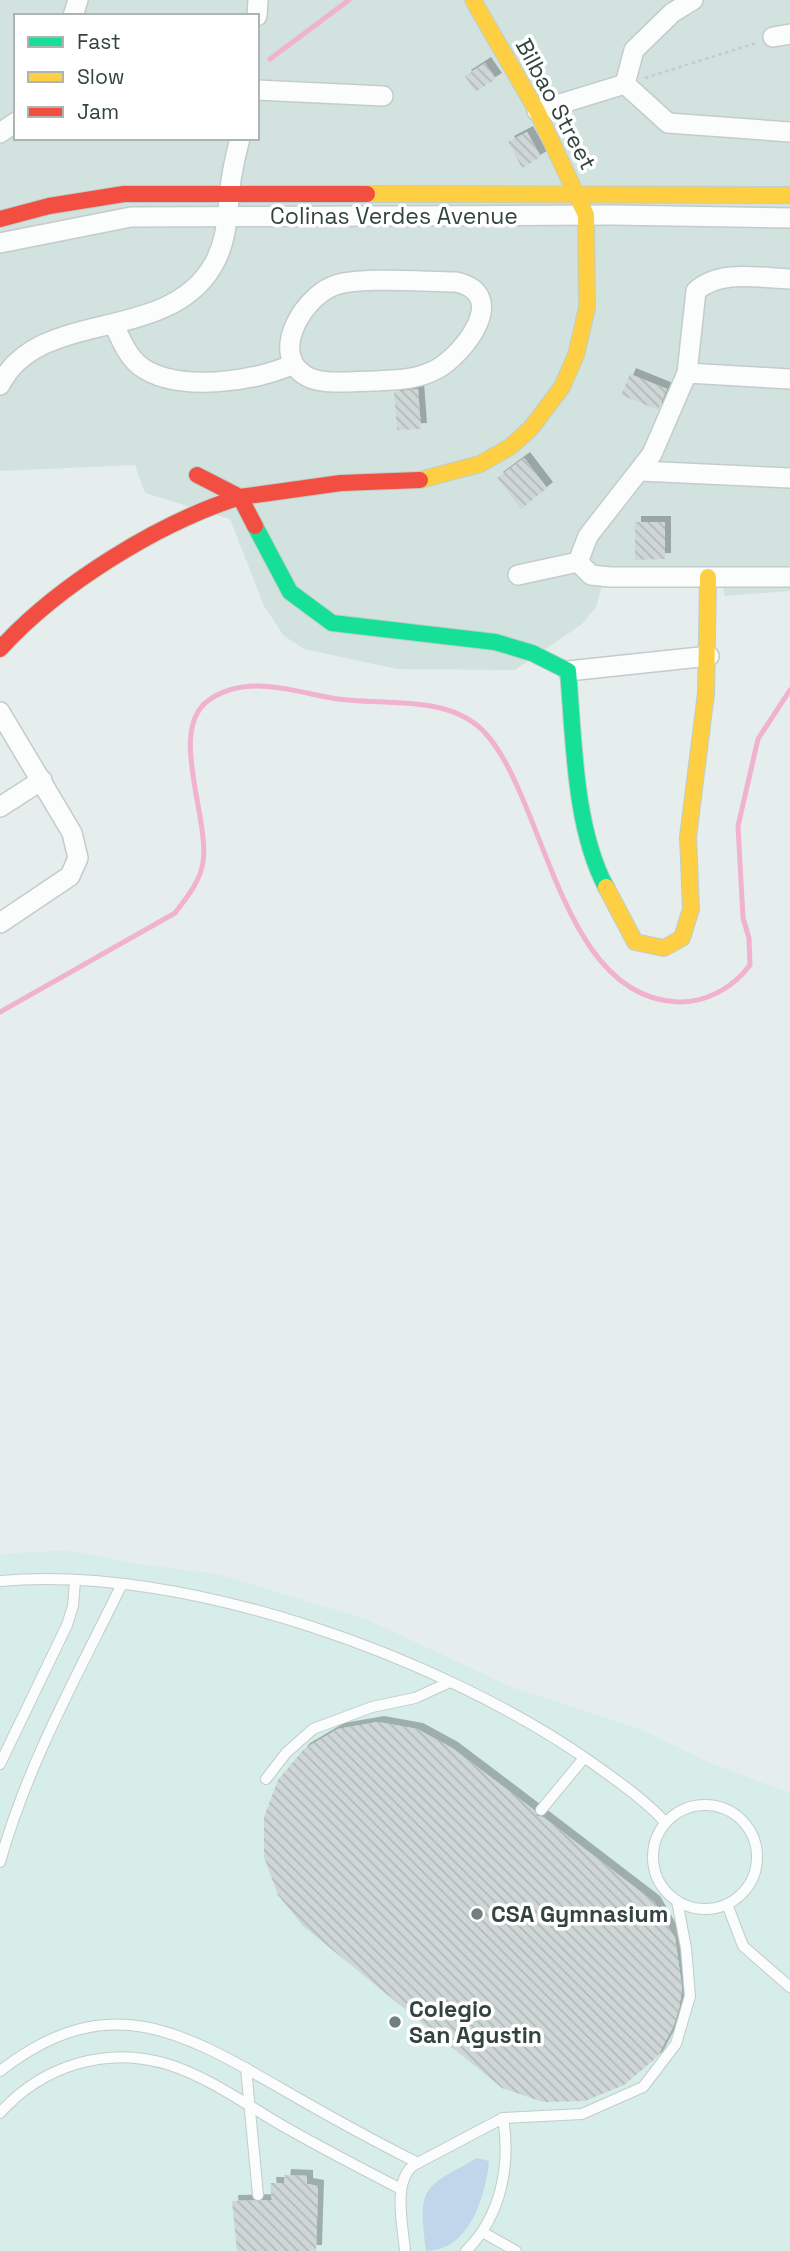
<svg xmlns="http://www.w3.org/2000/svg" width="790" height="2251" font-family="'Space Grotesk',sans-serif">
<defs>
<pattern id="building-back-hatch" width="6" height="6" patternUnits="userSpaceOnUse" patternTransform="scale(1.75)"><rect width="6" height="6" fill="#ced7d5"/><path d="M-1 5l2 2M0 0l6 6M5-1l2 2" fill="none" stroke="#b1bab8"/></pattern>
<filter id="shadow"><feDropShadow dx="6" dy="-6" stdDeviation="0" flood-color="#0004"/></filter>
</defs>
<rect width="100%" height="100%" fill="#e5eeec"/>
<path fill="#d2e3df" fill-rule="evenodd" d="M0,0H790V591L725,596L722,584L603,583L596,607L582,624L515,670L397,669L304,649L284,636L264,606L230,519L145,493L135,465L0,471ZM16,16H257V138H16Z"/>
<path fill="#d6edea" d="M68,1550L139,1564L217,1574L366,1619L514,1688L640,1729L708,1762L790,1793V2251H0V1554Z"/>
<path fill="#c2d6eb" d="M477,2158L489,2161C486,2196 469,2251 426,2251C418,2185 422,2189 477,2158Z"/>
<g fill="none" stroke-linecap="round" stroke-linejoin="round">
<g stroke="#f0b2cf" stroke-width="5">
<path d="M270,59L349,0"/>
<path d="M0,1012L175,913C187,897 200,882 203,862C210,818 167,729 209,700C246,674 292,691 332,698C382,707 450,692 487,735C547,805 561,998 678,1002C706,1003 734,987 750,965L749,938L743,918L738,826L758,739L790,690"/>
</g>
</g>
<g fill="url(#building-back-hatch)" filter="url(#shadow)">
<path d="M485,63L496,79L475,92L465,76Z"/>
<path d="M527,132L541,157L522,168L508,142Z"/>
<path d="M630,374L667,389L658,410L621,395Z"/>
<path d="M418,389L421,429L397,430L394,392Z"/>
<path d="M524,458L547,488L521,509L497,478Z"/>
<path d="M635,522H665V559L635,560Z"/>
<path d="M378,1722L417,1729L452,1748L534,1810L537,1816L543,1817L654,1902L675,1938L682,1988L679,2008L673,2027L657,2057L624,2085L585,2101L543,2102L502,2088L303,1926L278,1895L264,1857V1817L278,1780L304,1749L338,1729Z"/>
<path d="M285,2175L307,2176V2184L318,2186L316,2251H237L232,2201L272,2200L270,2183H284Z"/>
</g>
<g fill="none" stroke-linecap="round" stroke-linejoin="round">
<defs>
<g id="lane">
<path d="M0,1581C185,1564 441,1657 591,1762C617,1781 643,1798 665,1822"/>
<path d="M0,1764L67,1625L73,1606L75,1581"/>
<path d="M266,1779L286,1753L313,1729L372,1707L415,1698L450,1682"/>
<circle cx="705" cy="1857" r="52"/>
<path d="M541,1810L584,1758"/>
<path d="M0,1862C28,1763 77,1676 122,1584"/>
<path d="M727,1904L743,1946L790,1987"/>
<path d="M246,2068L258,2195"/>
<path d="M0,2071C107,1988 180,2030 282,2089C327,2115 372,2140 418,2163"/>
<path d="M0,2113C43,2065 108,2045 170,2065C210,2078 247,2105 283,2126C322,2148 362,2169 401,2189"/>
<path d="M484,2233L516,2251"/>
<path d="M405,2251C403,2226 392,2181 414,2165L503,2118L582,2114L643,2087L676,2044L690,1996L686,1948L677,1901"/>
<path d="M466,2251C501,2216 511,2166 503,2118"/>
</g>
<g id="street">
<path d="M693,0L672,13L634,50L625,84L668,123L790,132"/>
<path d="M73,16L78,0"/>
<path d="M257,16L258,0"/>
<path d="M773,37L790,34"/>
<path d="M257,90L383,96"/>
<path d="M537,111L625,84"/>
<path d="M0,133L16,122"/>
<path d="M0,243L131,217L612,215L790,218"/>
<path d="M456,282C511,294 464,354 437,369C417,380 396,380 374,381C356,381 327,385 310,378C267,358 301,299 333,286C359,276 425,282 456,282Z"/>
<path d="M114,325C121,339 127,356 140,366C176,393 256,382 293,364"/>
<path d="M687,373L790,379"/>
<path d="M0,385C39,307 165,345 212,267C227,243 227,217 230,190C231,173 236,155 240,138"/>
<path d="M640,471L790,478"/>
<path d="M578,562L591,575L610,577H790"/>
<path d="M518,575L578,562L588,536L652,454L687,373L696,291C720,269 760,278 790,279"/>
<path d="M568,671L709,656"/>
<path d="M0,712L72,833L78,858L70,876L0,923"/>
<path d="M0,807L42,780"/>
</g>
<path id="fast" d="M255,526L290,592L332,623L495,642L532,653L568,671C574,739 574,827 606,887"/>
<g id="slow">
<path d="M367,194L790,195"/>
<path d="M420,480L480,464L510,447L531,428L562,387L576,355L587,308L586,215L537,111L473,0"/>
<path d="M606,887L635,942L664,948L682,938L691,909L688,837L706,693L708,577"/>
</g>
<g id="jam">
<path d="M0,219L49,206L124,194H367"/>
<path d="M197,475L240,497L341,483L420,480"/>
<path d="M0,649C58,585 158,523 240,497L255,526"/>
</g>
</defs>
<use href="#lane" stroke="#c3ccca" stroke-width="12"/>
<use href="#street" stroke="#c3ccca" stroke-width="22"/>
<use href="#fast" stroke="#bdcfcc" stroke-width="18"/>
<use href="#slow" stroke="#bdcfcc" stroke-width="18"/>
<use href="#jam" stroke="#bdcfcc" stroke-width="18"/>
<path stroke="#c5cdcb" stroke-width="2.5" stroke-dasharray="3.5 3.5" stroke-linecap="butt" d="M645,78L756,43"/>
<use href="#lane" stroke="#fbfcfc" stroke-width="10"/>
<use href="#street" stroke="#fbfcfc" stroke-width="19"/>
<use href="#fast" stroke="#16e098" stroke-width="16"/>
<use href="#slow" stroke="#ffcf43" stroke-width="16"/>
<use href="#jam" stroke="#f24e42" stroke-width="16"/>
</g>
<g fill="#71807c" stroke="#fff" stroke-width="2.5">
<circle cx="477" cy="1914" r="7"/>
<circle cx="395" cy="2022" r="7"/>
</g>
<g text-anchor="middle" stroke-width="7" stroke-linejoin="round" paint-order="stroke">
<g font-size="23" fill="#32443f" stroke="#fff">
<text transform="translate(556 104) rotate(62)" y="8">Bilbao Street</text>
<text x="394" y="224">Colinas Verdes Avenue</text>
</g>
<g font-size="23" font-weight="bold" fill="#32443f" stroke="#fff" text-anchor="start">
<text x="491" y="1922">CSA Gymnasium</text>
<text x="409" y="2017">Colegio<tspan x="409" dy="26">San Agustin</tspan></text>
</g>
</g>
<rect x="14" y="14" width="245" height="126" fill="#ffffff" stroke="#adb4b2" stroke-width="2"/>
<rect x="28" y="37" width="35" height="10" fill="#16e098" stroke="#adb4b2" stroke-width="2"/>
<text x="77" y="49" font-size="21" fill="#32443f">Fast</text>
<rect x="28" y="72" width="35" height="10" fill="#ffcf43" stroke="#adb4b2" stroke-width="2"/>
<text x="77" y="84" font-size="21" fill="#32443f">Slow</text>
<rect x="28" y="107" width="35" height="10" fill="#f24e42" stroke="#adb4b2" stroke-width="2"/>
<text x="77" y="119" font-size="21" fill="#32443f">Jam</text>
</svg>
